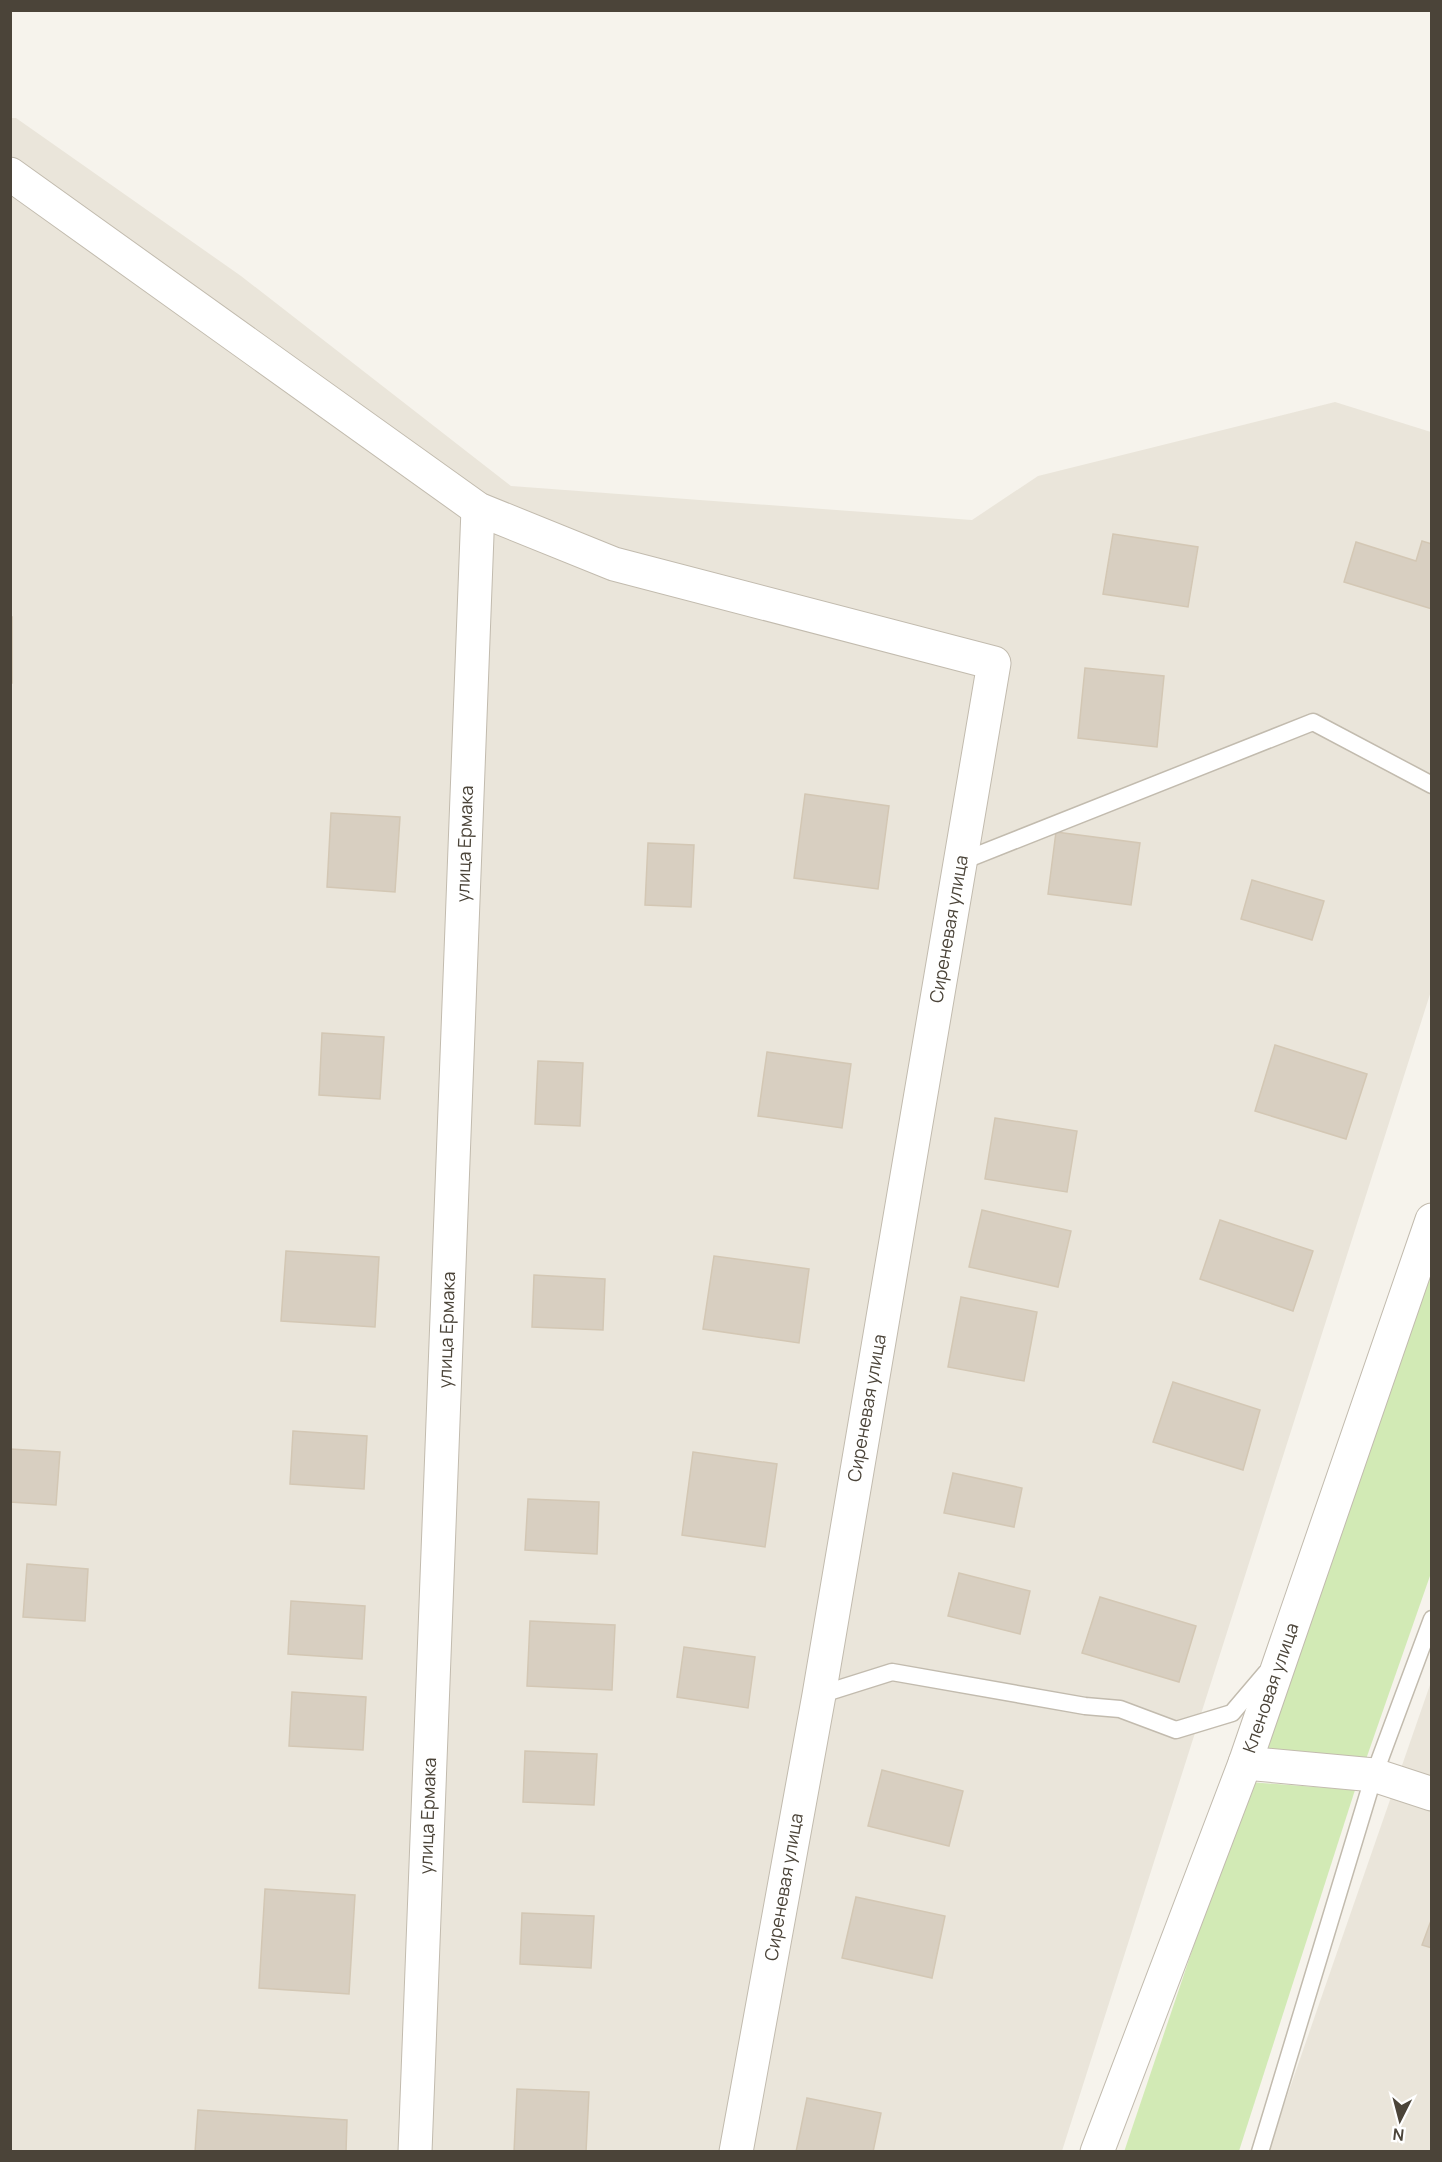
<svg xmlns="http://www.w3.org/2000/svg" width="1442" height="2162" font-family="Manrope,sans-serif">
<rect width="100%" height="100%" fill="#f6f3ec"/>
<g fill="#eae5da">
<path d="M10,118H16L241,276L511,486L972,520L1038,476L1335,402L1431,432V991L1062,2151H11Z"/>
<path d="M1431,1682V2151H1268Z"/>
</g>
<g fill="#d2eab5">
<path d="M1431,1261V1573L1364,1765L1258,1755Z"/>
<path d="M1249,1782L1355,1790L1239,2151L1124,2152Z"/>
</g>
<g fill="#d8cfc1" stroke="#d3c7b4" stroke-width="1.5">
<path d="M1113,534L1198,547L1188,607L1103,594Z"/>
<path d="M1422,541L1432,544V609L1344,582L1356,542L1416,561Z"/>
<rect x="10" y="617" width="2" height="66"/>
<path d="M1085,668L1164,676L1157,747L1078,738Z"/>
<path d="M805,794L889,806L878,889L794,878Z"/>
<path d="M331,813L400,817L395,892L327,887Z"/>
<path d="M1056,832L1140,843L1131,905L1048,894Z"/>
<path d="M648,843L694,845L691,907L645,905Z"/>
<path d="M1252,880L1324,901L1312,940L1241,919Z"/>
<path d="M322,1033L384,1037L380,1099L319,1095Z"/>
<path d="M1275,1045L1367,1074L1346,1139L1255,1111Z"/>
<path d="M767,1052L851,1064L842,1128L758,1116Z"/>
<path d="M538,1061L583,1063L580,1126L535,1124Z"/>
<path d="M995,1118L1077,1131L1067,1192L985,1179Z"/>
<path d="M982,1210L1071,1231L1058,1287L969,1267Z"/>
<path d="M1220,1220L1313,1251L1293,1311L1200,1279Z"/>
<path d="M286,1251L379,1257L375,1327L281,1321Z"/>
<path d="M714,1256L809,1269L799,1343L703,1329Z"/>
<path d="M534,1275L605,1279L603,1330L532,1327Z"/>
<path d="M961,1297L1037,1312L1024,1381L948,1367Z"/>
<path d="M1173,1382L1260,1410L1243,1470L1153,1442Z"/>
<path d="M293,1431L367,1436L364,1489L290,1484Z"/>
<path d="M10,1449L60,1452L56,1505L10,1502Z"/>
<path d="M693,1452L777,1464L765,1547L682,1535Z"/>
<path d="M953,1473L1022,1488L1014,1527L944,1513Z"/>
<path d="M528,1499L599,1502L597,1554L525,1550Z"/>
<path d="M27,1564L88,1569L85,1621L23,1617Z"/>
<path d="M959,1573L1030,1591L1020,1634L948,1616Z"/>
<path d="M1100,1597L1196,1626L1179,1682L1082,1653Z"/>
<path d="M291,1601L365,1606L362,1659L288,1654Z"/>
<path d="M530,1621L615,1625L612,1690L527,1686Z"/>
<path d="M684,1647L755,1657L748,1708L677,1697Z"/>
<path d="M292,1692L366,1697L363,1750L289,1746Z"/>
<path d="M525,1751L597,1754L594,1805L523,1802Z"/>
<path d="M882,1770L963,1791L949,1846L868,1826Z"/>
<path d="M265,1889L355,1895L349,1994L259,1988Z"/>
<path d="M856,1897L945,1916L932,1978L842,1958Z"/>
<path d="M522,1913L594,1916L591,1968L520,1964Z"/>
<path d="M1432,1918V1948L1422,1945Z"/>
<path d="M517,2089L589,2092L586,2152H514Z"/>
<path d="M807,2098L881,2113L873,2152H796Z"/>
<path d="M198,2110L347,2120L346,2152H195Z"/>
</g>
<g fill="none" stroke-linecap="round" stroke-linejoin="round">
<defs>
<g id="service">
<path d="M960,862L1313,722L1432,785"/>
<path d="M819,1695L892,1672L1085,1706L1120,1709L1176,1730L1232,1713L1266,1673"/>
<path d="M1260,2152L1374,1775L1432,1619"/>
</g>
<g id="minor">
<path d="M10,174L478,509L614,564L994,663L819,1695L736,2152"/>
<path d="M1245,1763L1374,1775L1432,1794"/>
<path d="M415,2152L478,509"/>
<path d="M1097,2152L1245,1763L1432,1220"/>
</g>
</defs>
<use href="#service" stroke="#c2bbae" stroke-width="19"/>
<use href="#minor" stroke="#c2bbae" stroke-width="35"/>
<use href="#service" stroke="#fff" stroke-width="16"/>
<use href="#minor" stroke="#fff" stroke-width="33"/>
</g>
<g text-anchor="middle" stroke-width="4.5" stroke-linejoin="round" paint-order="stroke">
<g font-size="18" fill="#4b4439" stroke="#fff">
<text transform="translate(465 844) rotate(-88)" y="6">улица Ермака</text>
<text transform="translate(949 929) rotate(-80)" y="6">Сиреневая улица</text>
<text transform="translate(447 1330) rotate(-88)" y="6">улица Ермака</text>
<text transform="translate(867 1408) rotate(-80)" y="6">Сиреневая улица</text>
<text transform="translate(1271 1688) rotate(-71)" y="6">Кленовая улица</text>
<text transform="translate(428 1816) rotate(-88)" y="6">улица Ермака</text>
<text transform="translate(784 1887) rotate(-80)" y="6">Сиреневая улица</text>
</g>
</g>
<rect width="1442" height="2162" fill="none" stroke="#4b4439" stroke-width="24"/>
<g transform="translate(1400 2120) rotate(186)" stroke="#ffffff" stroke-width="4.5" paint-order="stroke">
<path d="M0-4.5L10 22L0 15L-10 22Z" fill="#4b4439"/>
<text y="-9" font-size="16" font-weight="bold" text-anchor="middle" fill="#4b4439">N</text>
</g>
</svg>
